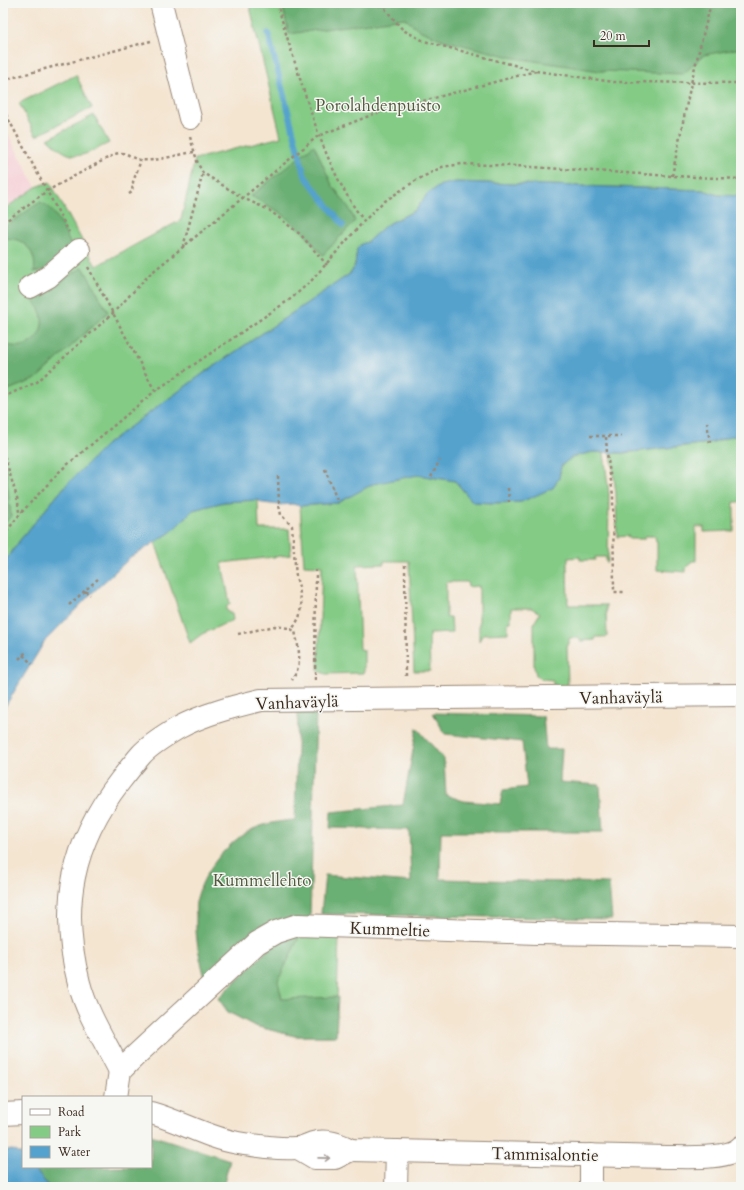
<svg xmlns="http://www.w3.org/2000/svg" width="744" height="1190" font-family="Cardo,serif">
<rect width="100%" height="100%" fill="#f6f6f2"/>
<filter id="ink" filterUnits="userSpaceOnUse"><feTurbulence type="fractalNoise" baseFrequency=".025" numOctaves="2"/><feDisplacementMap in="SourceGraphic" scale="8" xChannelSelector="R" yChannelSelector="G"/><feConvolveMatrix kernelMatrix="1 2 1 2 8 2 1 2 1" color-interpolation-filters="sRGB"/></filter>
<filter id="wash" filterUnits="userSpaceOnUse"><feTurbulence type="fractalNoise" baseFrequency=".012" numOctaves="4" result="noise"/><feDisplacementMap in="SourceGraphic" scale="16" xChannelSelector="R" yChannelSelector="G"/><feGaussianBlur stdDeviation="0.9" result="paint"/><feColorMatrix in="noise" values="0 0 0 0 0 0 0 0 0 0 0 0 0 0 0 0 0 1.4 0 .05"/><feComposite in="paint" operator="in"/></filter>
<g filter="url(#wash)">
<rect width="100%" height="100%" fill="#f4e5d1"/>
<path fill="#f6cfd6" d="M3,125L36,187L3,210Z"/>
<g fill="#84cb86" stroke="#607a52">
<path d="M249,3H741V196L718,195L703,190L456,182L441,185L427,194L416,210L386,225L367,242L357,249L355,265L351,273L201,375L108,443L66,485L20,540L3,564V210L36,187L50,182L96,266L181,220L195,159L281,137Z"/>
<path d="M76,75L92,108L36,136L19,103Z"/>
<path d="M94,115L109,143C80,157 74,164 48,139Z"/>
<path d="M732,436L741,437V502H734V531L704,532V527H696V561H692L686,568V572L657,570V541H656L655,536H644V539H629V536L617,537L616,494L611,453H624L710,443Z"/>
<path d="M593,452L604,453L609,494L608,562H606V557H595V560H580V557L568,558V562L567,563L568,605H606L607,637H596L595,640L580,641V638H569V643H567L568,687H553V680L542,679L536,675L534,667V623L540,613L531,608H511V622H508V633L483,634L479,641V586L468,587L467,582H446V617H451L452,633L429,634L430,671H414L409,561H384V564L357,565L360,649L364,650V673L326,674L318,671L322,566L304,565L300,506L338,503L372,484L367,476L418,475L455,481L473,502L493,503L521,502L559,478L561,466L572,457Z"/>
<path d="M258,500L259,529H289L291,555L222,563L230,604L227,606L226,609L228,612L232,613L233,620L202,634L190,643L155,542L171,532L193,510L224,502Z"/>
<path d="M301,933L339,936L336,1036H295L255,1026L228,1012L218,998L278,940Z"/>
</g>
<g fill="#6baf73" stroke="#536c48">
<path d="M282,3H741V48L704,55L683,74L600,71L515,58L446,41L421,31L404,18L289,34Z"/>
<path d="M314,145L332,185L349,208L355,221L323,255L302,231L281,213L251,196Z"/>
<path d="M40,202C57,208 65,234 73,249L54,268L34,272C38,253 23,235 3,239V228Z"/>
<path d="M83,267L108,312L36,379L3,392V343C32,357 56,324 33,301L37,297Z"/>
<path d="M3,461L6,470L11,516L3,525Z"/>
<path d="M298,712H316L310,919L206,981C200,960 195,940 196,918C196,913 195,907 196,902C202,874 223,847 247,832C261,824 279,821 295,820Z"/>
<path d="M433,713L543,716L546,749H562L560,782L600,785L603,832H441L440,879L609,883L612,919L321,914L325,875L411,882L409,830L330,828L331,812L403,805L417,728L444,759L446,795L464,801L500,804L503,790L527,787L522,742L445,734Z"/>
<path d="M301,933L278,981L282,999L338,997L336,1036H295L255,1026L228,1012L218,998L278,940Z"/>
<path d="M151,1135L230,1160L223,1187H49L33,1167H151Z"/>
</g>
<g fill="#54a2cd" stroke="#486676">
<path d="M456,182L703,190L718,195L741,196V437L732,436L710,443L622,453L593,452L572,457L561,466L559,478L553,488L521,502L493,503L473,502L455,481L418,475L373,484L338,503L300,506L292,504L279,505L263,503L258,500L224,502L193,510L171,532L130,558L90,595L45,641L3,710V564L20,540L66,485L108,443L201,375L351,273L355,265L357,249L361,244L367,242L386,225L416,210L427,194L441,185Z"/>
<path d="M13,1150L23,1155V1167H33L49,1187H3V1151Z"/>
</g>
<g fill="none" stroke-linecap="round" stroke-linejoin="round">
<path stroke="#54a2cd" stroke-width="5.5" d="M268,33L305,176L343,225"/>
</g>
</g>
<g filter="url(#ink)">
<g fill="none" stroke-linecap="round" stroke-linejoin="round">
<defs>
<g id="minor">
<path d="M161,3L190,118"/>
<path d="M30,287L48,277L79,250"/>
<path d="M120,1071C106,1043 87,1014 79,983C59,907 72,843 120,781C127,772 134,763 141,755C148,747 168,734 178,728C204,714 232,707 261,700L741,695"/>
<path d="M116,1097L120,1071L136,1055L257,943L276,932L298,925L537,933L741,936"/>
<path d="M151,1113C180,1121 208,1138 238,1143C257,1146 276,1149 296,1148C302,1148 307,1145 313,1143C326,1139 339,1144 351,1150L667,1157C684,1157 729,1160 741,1147"/>
<path d="M3,1114L23,1113"/>
<path d="M298,1148L315,1158H335L351,1150"/>
<path d="M396,1187L397,1151"/>
<path d="M591,1187V1155"/>
</g>
</defs>
<use href="#minor" stroke="#988878" stroke-width="24"/>
<g stroke="#988878" stroke-width="2.5" stroke-dasharray="3 3" stroke-linecap="butt">
<path d="M277,3C285,31 294,60 303,88C318,135 334,181 364,221"/>
<path d="M382,3L386,10L403,30L424,41L536,71L614,82L741,83"/>
<path d="M3,80L151,41"/>
<path d="M3,109L69,232"/>
<path d="M190,137L198,164L203,173L243,198L269,210L287,224L301,235L327,265"/>
<path d="M672,176L691,83L711,3"/>
<path d="M129,194L132,192L133,182L141,160"/>
<path d="M3,223L47,191L115,154C128,150 130,159 141,160C155,162 180,154 194,152"/>
<path d="M183,247L203,173"/>
<path d="M88,267L155,391"/>
<path d="M3,397L37,382L113,313L150,274L318,136L374,114L536,71"/>
<path d="M707,422L710,443"/>
<path d="M590,436H621"/>
<path d="M606,437L607,453L613,495L614,592H626"/>
<path d="M3,451L18,501L19,513"/>
<path d="M325,469L338,503"/>
<path d="M278,476L279,505L281,515L292,526L296,577L299,587L302,608L299,618L292,630"/>
<path d="M431,477L440,460"/>
<path d="M508,488L509,502"/>
<path d="M3,536L20,514L61,470L155,391L292,298L312,280L364,221L382,203L415,181L442,167L462,164L516,166L672,176L741,179"/>
<path d="M405,565L406,679"/>
<path d="M85,591L90,595"/>
<path d="M69,605L99,578"/>
<path d="M238,634L275,626L288,628L295,631C299,650 303,664 292,680"/>
<path d="M23,655L32,664"/>
<path d="M19,659L26,652"/>
<path d="M315,680L316,570"/>
<path d="M3,699L7,702"/>
</g>
<use href="#minor" stroke="#fff" stroke-width="22"/>
</g>
<defs><path id="oneway-shaft" d="M-6 0H5M1.5-3L5.5 0L1.5 3" fill="none" stroke-width="1.6" stroke-linecap="round" stroke-linejoin="round"/></defs>
<use stroke="#a79f9a" href="#oneway-shaft" transform="translate(324 1158) rotate(1)"/>
</g>
<g text-anchor="middle" stroke-width="3" stroke-linejoin="round" paint-order="stroke">
<g font-size="17" fill="#515a3d" stroke="#f6f6f2">
<text x="378" y="111">Porolahdenpuisto</text>
<text x="262" y="886">Kummellehto</text>
</g>
<g font-size="17" fill="#3b2a1e" stroke="#f6f6f2">
<text transform="translate(621 697) rotate(-1)" y="6">Vanhaväylä</text>
<text transform="translate(297 702) rotate(-2)" y="6">Vanhaväylä</text>
<text transform="translate(390 929) rotate(2)" y="6">Kummeltie</text>
<text transform="translate(545 1154) rotate(1)" y="6">Tammisalontie</text>
</g>
</g>
<rect width="744" height="1190" fill="none" stroke="#f6f6f2" stroke-width="16"/>
<rect x="22" y="1096" width="130" height="72" fill="#f6f6f2" stroke="#aba49d"/>
<rect x="30" y="1109" width="20" height="6" fill="#ffffff" stroke="#aba49d"/>
<text x="58" y="1116" font-size="12" fill="#3b2a1e">Road</text>
<rect x="30" y="1126" width="20" height="12" fill="#84cb86" stroke="#aba49d"/>
<text x="58" y="1136" font-size="12" fill="#3b2a1e">Park</text>
<rect x="30" y="1146" width="20" height="12" fill="#54a2cd" stroke="#aba49d"/>
<text x="58" y="1156" font-size="12" fill="#3b2a1e">Water</text>
<path d="M594 40v6h55v-6" fill="none" stroke="#3b2a1e" stroke-width="2"/>
<text x="600" y="40" font-size="12" fill="#3b2a1e" stroke="#f6f6f2" stroke-width="3" paint-order="stroke">20 m</text>
</svg>
